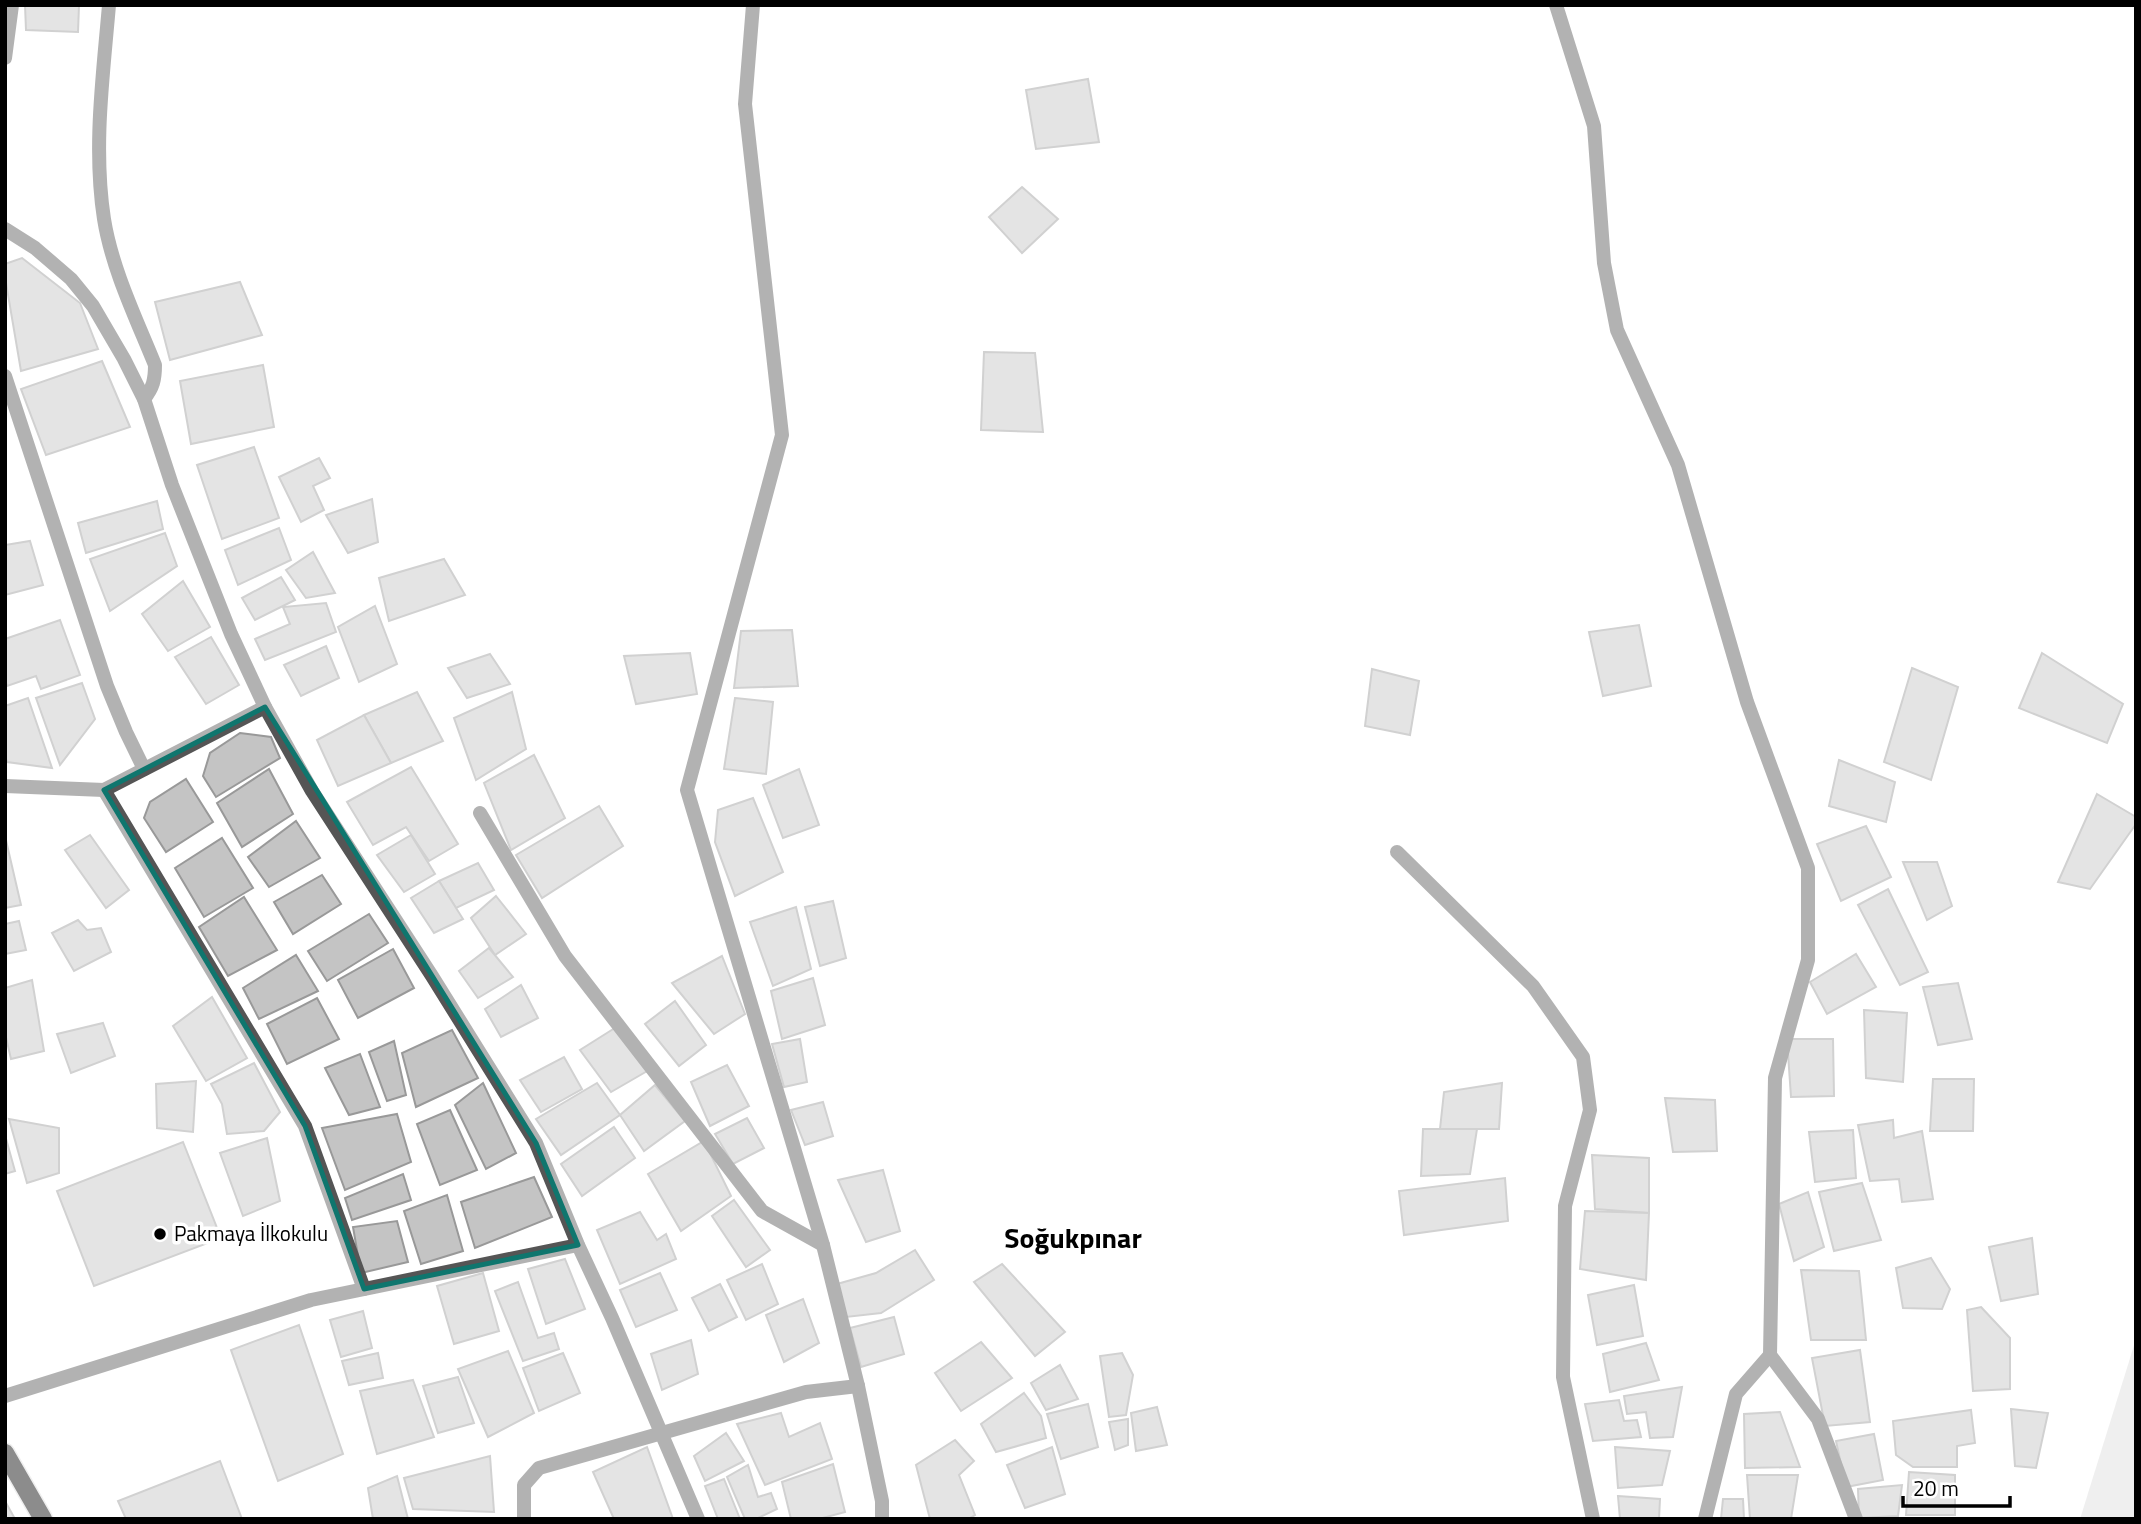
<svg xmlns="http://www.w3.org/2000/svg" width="2141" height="1524" font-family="'Titillium Web',sans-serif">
<rect width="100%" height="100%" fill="#fff"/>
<path fill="#dcdcdc" d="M2136,1339V1519H2080Z"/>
<g fill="#c4c4c4" stroke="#999" stroke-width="2">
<path d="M25,5H79L78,32L26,30Z"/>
<path d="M1088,79L1099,142L1036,149L1026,90Z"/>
<path d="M1022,187L1058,219L1022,253L989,217Z"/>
<path d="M22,258L80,303L98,349L21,371L5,277V264Z"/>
<path d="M240,282L262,335L170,360L155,302Z"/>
<path d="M984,352L1035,353L1043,432L981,430Z"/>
<path d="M102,361L130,427L46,455L21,389Z"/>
<path d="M263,365L274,427L191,444L180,381Z"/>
<path d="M254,447L279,518L222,539L197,465Z"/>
<path d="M319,458L330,478L313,486L324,510L301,522L279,477Z"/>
<path d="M372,499L378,542L348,553L326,515Z"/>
<path d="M157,501L163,529L86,553L78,523Z"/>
<path d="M279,528L291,560L238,585L225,550Z"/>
<path d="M165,533L177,566L110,611L90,559Z"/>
<path d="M30,541L43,585L5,595V545Z"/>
<path d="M313,552L335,593L306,598L286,570Z"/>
<path d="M444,559L465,595L389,621L379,578Z"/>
<path d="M281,577L295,600L255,620L242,598Z"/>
<path d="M183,581L210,627L168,651L142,614Z"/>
<path d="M326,603L336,632L265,660L255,639L290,624L283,607Z"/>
<path d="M375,606L397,664L359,682L338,627Z"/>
<path d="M60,620L80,675L41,689L36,676L7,686L5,679V639Z"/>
<path d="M1639,625L1651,686L1603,696L1589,632Z"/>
<path d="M792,630L798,686L734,688L741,631Z"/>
<path d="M211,637L239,685L206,704L175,657Z"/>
<path d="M326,646L339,678L301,696L284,665Z"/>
<path d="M690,653L697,694L636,704L624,656Z"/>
<path d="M2042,653L2123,704L2107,743L2019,708Z"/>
<path d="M490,654L510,684L467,698L448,668Z"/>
<path d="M1912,668L1958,687L1931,780L1884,762Z"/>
<path d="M1372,669L1419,681L1410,735L1365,726Z"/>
<path d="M82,683L95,719L60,765L36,698Z"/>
<path d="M417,692L443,741L391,763L364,715Z"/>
<path d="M512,692L526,749L476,780L454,718Z"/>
<path d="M28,698L52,768L7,762L5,756V706Z"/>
<path d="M735,698L773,702L766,774L724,769Z"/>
<path d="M364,715L391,763L338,786L317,740Z"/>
<path d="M240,733L271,737L280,758L216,797L203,776L210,753Z"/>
<path d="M534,755L565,818L511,850L484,783Z"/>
<path d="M1839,760L1895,782L1886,822L1829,806Z"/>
<path d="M411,767L458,844L429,861L406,827L373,845L347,802Z"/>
<path d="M269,769L293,814L242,847L217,803Z"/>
<path d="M799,769L819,825L783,838L763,785Z"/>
<path d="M186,779L213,822L166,852L144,818L150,802Z"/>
<path d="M2097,794L2136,817V824L2090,889L2058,882Z"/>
<path d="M753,798L783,872L735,896L715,842L718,810Z"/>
<path d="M599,806L623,846L542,898L516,855Z"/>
<path d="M296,821L320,858L269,887L248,857Z"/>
<path d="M1866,826L1891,877L1841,901L1817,844Z"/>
<path d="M90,835L129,890L106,908L65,850Z"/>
<path d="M411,835L435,874L404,892L377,855Z"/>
<path d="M5,836L21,905L5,908Z"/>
<path d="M222,838L253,888L204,917L175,868Z"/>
<path d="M1903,862H1937L1952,906L1927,920Z"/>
<path d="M478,863L494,890L456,908L439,881Z"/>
<path d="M322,875L341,904L293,934L274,902Z"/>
<path d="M439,881L463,919L434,933L411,898Z"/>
<path d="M1888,889L1928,972L1900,985L1858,905Z"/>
<path d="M496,896L526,934L495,955L471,918Z"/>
<path d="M244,897L277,950L228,976L199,927Z"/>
<path d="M833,901L846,958L820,966L805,907Z"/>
<path d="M796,907L811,969L773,986L750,922Z"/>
<path d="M369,914L388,943L327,981L308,951Z"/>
<path d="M78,920L87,930L101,928L111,952L74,971L52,933Z"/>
<path d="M19,921L26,950L5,954V924Z"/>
<path d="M489,948L513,977L478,998L459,971Z"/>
<path d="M393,949L414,988L358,1018L338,980Z"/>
<path d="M1856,954L1876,987L1827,1014L1810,982Z"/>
<path d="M296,955L318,991L259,1019L243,988Z"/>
<path d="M722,956L745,1014L714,1034L672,983Z"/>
<path d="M813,978L825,1025L782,1039L771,991Z"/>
<path d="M32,980L44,1051L11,1059L5,1033V988Z"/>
<path d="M1958,983L1972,1039L1938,1045L1923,987Z"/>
<path d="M521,985L538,1018L501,1037L485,1009Z"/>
<path d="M212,997L247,1058L206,1081L173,1026Z"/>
<path d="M317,998L339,1039L287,1064L267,1024Z"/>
<path d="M675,1001L706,1045L679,1066L645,1024Z"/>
<path d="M1864,1010L1907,1013L1903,1082L1866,1078Z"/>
<path d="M103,1023L115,1056L71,1073L57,1034Z"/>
<path d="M618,1026L649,1070L611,1092L580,1050Z"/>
<path d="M452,1030L478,1078L416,1107L402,1053Z"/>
<path d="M800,1039L807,1082L784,1087L772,1044Z"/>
<path d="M1787,1039H1833L1834,1096L1791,1097Z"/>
<path d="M394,1041L406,1095L387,1101L369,1052Z"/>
<path d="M360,1054L380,1107L349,1115L325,1068Z"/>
<path d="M564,1057L582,1089L541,1112L520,1080Z"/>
<path d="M254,1063L280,1112L264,1131L227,1134L222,1104L211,1084Z"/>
<path d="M727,1065L749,1106L710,1126L691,1082Z"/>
<path d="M1933,1079H1974L1973,1131H1930Z"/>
<path d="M196,1081L193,1132L157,1128L156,1084Z"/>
<path d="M483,1083L516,1153L486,1169L455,1105Z"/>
<path d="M597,1083L620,1115L561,1155L536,1119Z"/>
<path d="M1502,1083L1499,1129H1440L1444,1092Z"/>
<path d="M655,1085L685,1121L644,1151L620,1115Z"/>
<path d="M1665,1098L1715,1100L1717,1151L1673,1152Z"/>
<path d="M823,1102L833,1136L805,1145L791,1110Z"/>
<path d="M450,1110L477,1170L440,1185L417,1124Z"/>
<path d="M397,1114L411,1162L345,1190L322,1128Z"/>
<path d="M747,1118L764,1148L733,1164L715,1134Z"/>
<path d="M9,1119L59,1128V1173L27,1183Z"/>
<path d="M1893,1120L1894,1138L1922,1131L1933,1199L1902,1202L1899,1179L1870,1181L1858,1125Z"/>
<path d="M614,1127L635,1158L582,1196L561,1164Z"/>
<path d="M1423,1129H1477L1470,1174L1421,1176Z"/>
<path d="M1853,1130L1856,1178L1815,1182L1809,1132Z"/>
<path d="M5,1135L15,1171L5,1174Z"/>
<path d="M267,1138L280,1201L243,1216L220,1153Z"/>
<path d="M704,1141L731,1196L681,1231L648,1174Z"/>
<path d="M183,1142L221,1238L94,1286L57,1191Z"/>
<path d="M1592,1155L1649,1158V1213L1595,1209Z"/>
<path d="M883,1170L900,1231L866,1242L838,1180Z"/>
<path d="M403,1174L411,1200L352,1220L345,1198Z"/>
<path d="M534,1177L552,1217L475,1248L461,1202Z"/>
<path d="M1505,1178L1508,1221L1404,1235L1399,1191Z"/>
<path d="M1862,1183L1881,1240L1834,1251L1819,1192Z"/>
<path d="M1808,1192L1824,1247L1794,1261L1779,1204Z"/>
<path d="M447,1195L463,1251L421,1264L404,1211Z"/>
<path d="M734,1200L770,1250L746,1267L712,1216Z"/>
<path d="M1585,1211L1649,1213L1646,1280L1580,1269Z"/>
<path d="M640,1212L657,1240L666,1234L676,1259L620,1284L597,1230Z"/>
<path d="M397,1221L408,1262L361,1273L353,1227Z"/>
<path d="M2032,1238L2038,1294L2001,1301L1989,1247Z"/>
<path d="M915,1250L934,1280L881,1313L846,1317L837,1284L876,1273Z"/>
<path d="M1931,1258L1950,1289L1942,1309L1903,1308L1896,1268Z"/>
<path d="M565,1259L585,1309L546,1324L528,1269Z"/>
<path d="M762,1264L778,1304L746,1320L727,1280Z"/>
<path d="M1002,1264L1065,1332L1035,1356L974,1282Z"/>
<path d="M1801,1270L1859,1271L1866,1340H1811Z"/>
<path d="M483,1273L499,1331L454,1344L437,1286Z"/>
<path d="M660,1273L677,1310L636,1327L620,1290Z"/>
<path d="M518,1282L538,1338L554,1333L559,1349L523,1361L495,1291Z"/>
<path d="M720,1284L737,1317L709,1331L692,1298Z"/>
<path d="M1634,1285L1643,1336L1597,1345L1588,1295Z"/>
<path d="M803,1299L819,1343L784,1362L766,1315Z"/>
<path d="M1981,1307L2010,1338V1389L1973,1391L1967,1310Z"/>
<path d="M363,1311L372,1348L341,1357L330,1320Z"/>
<path d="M894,1317L904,1354L861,1367L850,1328Z"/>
<path d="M299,1325L343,1454L278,1481L231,1350Z"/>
<path d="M691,1340L698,1374L662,1390L651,1354Z"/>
<path d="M981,1342L1012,1378L961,1411L935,1373Z"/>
<path d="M1646,1343L1659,1380L1610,1392L1603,1354Z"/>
<path d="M1860,1350L1870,1422L1825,1426L1812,1358Z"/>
<path d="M508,1351L534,1413L488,1437L458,1369Z"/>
<path d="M378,1353L383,1378L349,1385L342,1361Z"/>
<path d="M563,1353L580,1393L539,1411L523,1368Z"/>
<path d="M1122,1353L1133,1375L1126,1415L1109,1417L1100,1356Z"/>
<path d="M1060,1365L1078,1399L1046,1410L1031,1383Z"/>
<path d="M458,1377L474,1423L438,1433L423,1386Z"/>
<path d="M413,1380L434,1437L377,1454L360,1391Z"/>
<path d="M1682,1387L1673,1437L1650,1438L1646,1412L1627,1414L1624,1396Z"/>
<path d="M1024,1393L1041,1416L1046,1438L996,1452L981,1424Z"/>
<path d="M1619,1400L1624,1421L1637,1420L1641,1437L1593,1441L1585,1404Z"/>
<path d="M1088,1404L1098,1447L1061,1459L1047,1414Z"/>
<path d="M1157,1407L1167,1445L1136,1451L1131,1413Z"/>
<path d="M2011,1409L2048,1413L2036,1468L2015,1466Z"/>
<path d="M1971,1410L1975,1443L1957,1446V1467H1913L1896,1455L1893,1421Z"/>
<path d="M1780,1412L1800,1467L1745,1468L1744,1414Z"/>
<path d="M781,1413L789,1437L820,1423L832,1459L765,1485L737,1424Z"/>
<path d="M1128,1419V1445L1115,1450L1109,1422Z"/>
<path d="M726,1433L744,1461L705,1481L694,1456Z"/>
<path d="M1874,1434L1883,1480L1846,1487L1836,1441Z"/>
<path d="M955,1440L974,1461L959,1475L975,1515L968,1519H930L916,1465Z"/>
<path d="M647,1447L673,1519H614L593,1472Z"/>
<path d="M1052,1447L1065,1494L1025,1508L1007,1465Z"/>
<path d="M1615,1447L1670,1451L1662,1485L1618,1488Z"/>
<path d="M490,1456L494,1512L413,1509L404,1478Z"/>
<path d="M220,1461L242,1519H126L118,1501Z"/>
<path d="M833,1464L845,1512L819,1519H791L782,1482Z"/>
<path d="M748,1465L758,1497L771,1493L777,1509L756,1519H745L727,1477Z"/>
<path d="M1909,1472L1955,1475V1515H1906Z"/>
<path d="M1747,1475H1798L1791,1519H1750Z"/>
<path d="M397,1476L408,1519H373L368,1488Z"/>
<path d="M724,1479L740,1519H718L705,1486Z"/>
<path d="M1902,1485L1898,1516L1859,1518L1858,1489Z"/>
<path d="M1618,1496L1660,1499L1659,1519H1620Z"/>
<path d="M1723,1499H1743L1744,1519H1721Z"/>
<path d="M5,1501L15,1519H5Z"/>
</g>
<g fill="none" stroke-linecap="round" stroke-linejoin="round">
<defs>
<path id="primary" d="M5,1453L43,1519"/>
</defs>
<use href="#primary" stroke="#dbdbdb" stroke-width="21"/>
<g stroke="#555" stroke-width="14">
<path d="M109,5C103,76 93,148 104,219C112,269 136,318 155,365C155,380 153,388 144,399"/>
<path d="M753,5L745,104L782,435L687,790L823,1245L858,1386L882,1501V1519"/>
<path d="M1556,5L1594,126L1604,263L1617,330L1678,465L1747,702L1808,868V960L1775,1078L1770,1355L1818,1419L1856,1519"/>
<path d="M5,58L12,5"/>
<path d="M5,376L107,686L126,732L144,769"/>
<path d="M5,786L104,790L265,707"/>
<path d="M104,790L305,1126L364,1289"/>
<path d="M480,813L565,956L762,1211L823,1245"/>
<path d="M1397,852L1533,986L1583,1057L1590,1110L1565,1206L1563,1377L1593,1519"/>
<path d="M5,1396L311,1300L578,1245"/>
<path d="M524,1519V1485L539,1468L806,1392L858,1386"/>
<path d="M1705,1519L1736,1394L1770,1355"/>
</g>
<path stroke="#555" stroke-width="14" d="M5,229L35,248L71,279L93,306L124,359L144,399L172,485L231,634L265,707L312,791L432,976L536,1143L578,1245L612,1318L698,1519"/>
<use href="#primary" stroke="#000" stroke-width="18"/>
</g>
<path d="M0 0H2141V1524H0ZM265,707L536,1143L578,1245L364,1289L305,1126L104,790Z" fill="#fff" fill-opacity=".55" fill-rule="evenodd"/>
<path fill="none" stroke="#0f766e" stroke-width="5" stroke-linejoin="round" d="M265,707L536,1143L578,1245L364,1289L305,1126L104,790Z"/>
<circle fill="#000" stroke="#fff" stroke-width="2.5" cx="160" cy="1234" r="7"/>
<g text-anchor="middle" stroke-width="7" stroke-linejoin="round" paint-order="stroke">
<g font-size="21" fill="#000" stroke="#fff" text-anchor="start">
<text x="174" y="1241">Pakmaya İlkokulu</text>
</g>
<g font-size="28" font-weight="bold" fill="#000" stroke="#fff">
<text x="1073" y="1248">Soğukpınar</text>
</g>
</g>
<rect width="2141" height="1524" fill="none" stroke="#000000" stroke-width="14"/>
<path d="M1903 1496v10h107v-10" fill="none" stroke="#000000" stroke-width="3.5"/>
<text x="1913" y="1496" font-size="21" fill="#000000" stroke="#ffffff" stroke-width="5" paint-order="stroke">20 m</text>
</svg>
